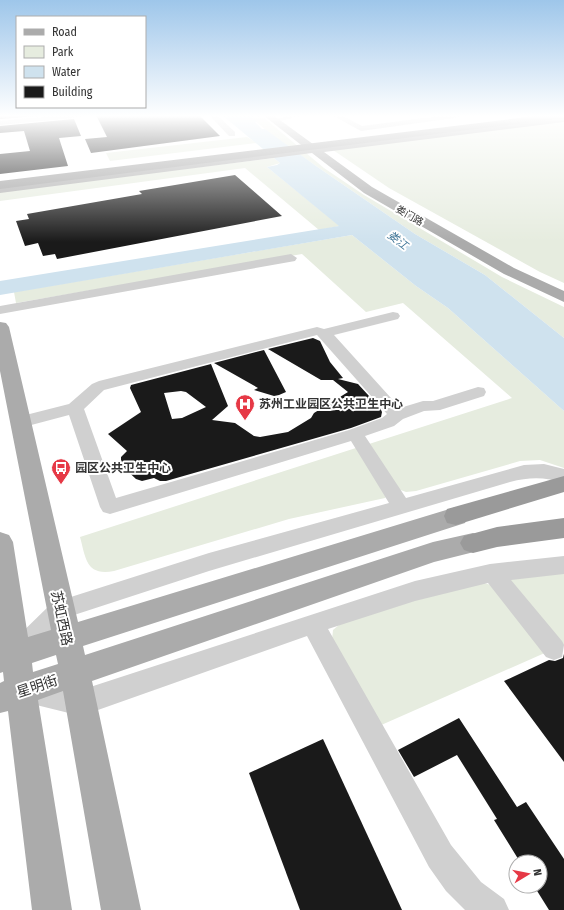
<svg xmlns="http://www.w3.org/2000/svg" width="564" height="910" font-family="'Fira Sans Condensed','Noto Sans SC',sans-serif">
<rect width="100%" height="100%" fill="#fff"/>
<g fill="#e6ecdf">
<path d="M249,115H259L263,117L324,168L364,195L502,277L564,307V338L485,275L415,234L316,166L269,133Z"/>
<path d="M564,121V283L540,272L389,188L333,150Z"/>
<path d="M247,137L257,143L110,161L106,153Z"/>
<path d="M274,158L280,163L267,167L340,226L319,230L245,168L0,201V191Z"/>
<path d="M352,235L416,286L448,308L564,411V468L540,460L520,461L416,491L406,492L398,489L369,444L512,398L403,303L366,312L302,254L16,303L14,292Z"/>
<path d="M359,447L387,496L385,498L289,519L114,571C86,576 86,559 80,537Z"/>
<path d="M564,569V645L560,646L512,587L510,577Z"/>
<path d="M484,583L491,585L547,652L379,726L332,640L333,630L340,624L432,595Z"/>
</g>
<path fill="#cfe2ee" d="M222,115H249L258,122H255L262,129H265L316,166L415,234L485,275L564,338V411L448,308L416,286L352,235L0,295V281L339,226L267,167L277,165L280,163Z"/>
<g fill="#1a1a1a" fill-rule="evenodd">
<path d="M0,115H50L0,119Z"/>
<path d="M96,115H110V116L199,115L220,136L91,153L85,139L107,137Z"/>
<path d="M74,119L81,136L59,138L68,166L0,174V154L30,151L24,131L0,133V126Z"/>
<path d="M235,175L282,216L57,259L55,254L43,256L38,243L25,246L16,221L29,219L27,214L142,194L139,191Z"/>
<path d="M313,338L320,341L330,362L343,378L338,379L358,384L380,408L382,412L381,417L351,428L166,481H160L154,478L142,481L136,479L121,465V457L127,451L108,434L141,412L130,388L131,385L211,364L228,406L212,420L235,423L254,436L260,437L288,432L311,418L314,413L348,392L333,380H321L268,349ZM181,391L186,392L206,407L182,418L172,419L164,393Z"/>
<path d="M264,350L286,392L279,395L274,396L254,390L258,388L214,363Z"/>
<path d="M564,654V762L504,681L549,660L555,661L563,658Z"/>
<path d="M459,718L517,807L526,802L564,859V910H549L534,886H540V862H520L494,820L497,819L457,755L414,777L398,750Z"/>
<path d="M323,739L402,910H300L249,773Z"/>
</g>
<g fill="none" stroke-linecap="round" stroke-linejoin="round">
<g fill="#d0d0d0" fill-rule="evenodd">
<path d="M62,115H86L82,117L0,125V121Z"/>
<path d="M209,115H217L235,132V136H229Z"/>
<path d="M291,115H305L275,122L271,120Z"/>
<path d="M332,115H341L362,126L447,115H465L461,117L361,131Z"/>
<path d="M291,254L297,258L295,261L0,314V306Z"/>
<path d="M393,312L398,313L400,316L398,319L334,335L400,408L423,401H433L478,387L484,388L486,392L484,396L440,410L424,411L403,419L394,426L365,436L406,498L524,465L544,464L564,469V483C545,477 530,477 510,482L209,571L68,617L28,660L19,663L10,660L7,652L10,644L52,603L209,553L389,503L351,441L110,514L103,512L100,507L69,415L20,428L14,426L12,422L14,418L69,404L92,384L99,381L317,327L324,329ZM317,335L387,414L382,418L349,430L116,498L84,409L104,390Z"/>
<path d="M564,556V574L511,580L562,641L564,645L562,657L554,660L546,657L488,583L415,601L328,629L451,845L481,882L504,899L509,910H465L446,891L429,867L307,636L81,716L16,700L12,691L16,682L25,679L81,690L415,581L490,564Z"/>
</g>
<g fill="#ababab" fill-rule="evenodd">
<path d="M263,115H273L317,147L564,116V122L324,152L372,187L514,268L564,291V302L504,274L364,193L312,153L0,193V185L305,148Z"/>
<path d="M0,322L6,323L9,327L78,622L456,507L465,509L468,516L465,523L83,646L85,655L433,542L473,533L482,536L486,543L482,550L434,562L92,681L141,910H101L63,691L38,700L72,910H32L8,711L0,713V683L4,681L3,672L0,673V532L9,535L13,542L28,637L51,630L0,371ZM56,655L58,664L33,672L32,663Z"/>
</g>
<g fill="#9a9a9a" fill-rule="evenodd">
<path d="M544,115H564V118L0,189V181Z"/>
<path d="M564,476V492L456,525L447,523L444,516L447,509Z"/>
<path d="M564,518V538L497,547L473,553L464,550L460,543L464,536L497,527Z"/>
</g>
</g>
<linearGradient id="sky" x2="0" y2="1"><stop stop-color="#9ec6ea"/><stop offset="0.48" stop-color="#fff"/><stop offset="1" stop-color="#fff" stop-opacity="0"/></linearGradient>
<rect width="564" height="242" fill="url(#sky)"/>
<defs>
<symbol id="hospital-pin" viewBox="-11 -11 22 30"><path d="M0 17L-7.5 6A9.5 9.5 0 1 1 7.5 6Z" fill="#e63946" stroke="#fff"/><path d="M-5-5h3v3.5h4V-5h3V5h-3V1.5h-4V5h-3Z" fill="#fff"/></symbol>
<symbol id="bus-pin" viewBox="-11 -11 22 30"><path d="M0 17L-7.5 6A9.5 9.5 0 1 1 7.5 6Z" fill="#e63946" stroke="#fff"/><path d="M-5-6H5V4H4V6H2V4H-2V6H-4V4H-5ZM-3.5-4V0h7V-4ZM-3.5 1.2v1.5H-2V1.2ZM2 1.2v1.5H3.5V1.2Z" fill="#fff"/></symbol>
</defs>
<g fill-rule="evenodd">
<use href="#hospital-pin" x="234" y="393" width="22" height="30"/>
<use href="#bus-pin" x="50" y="457" width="22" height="30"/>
</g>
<g text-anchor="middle" stroke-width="4" stroke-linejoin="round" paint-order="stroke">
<g font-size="10" fill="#333" stroke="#fff">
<text transform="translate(410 215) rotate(30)" y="4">娄门路</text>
</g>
<g font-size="11" font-style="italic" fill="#3f7597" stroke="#fff">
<text transform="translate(398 240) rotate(37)" y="4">娄江</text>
</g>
<g font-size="12" font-weight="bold" fill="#333" stroke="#fff" text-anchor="start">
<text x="259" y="408">苏州工业园区公共卫生中心</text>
<text x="75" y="472">园区公共卫生中心</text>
</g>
<g font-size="14" fill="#333" stroke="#fff">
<text transform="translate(62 618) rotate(78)" y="5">苏虹西路</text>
<text transform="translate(37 686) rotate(-18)" y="5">星明街</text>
</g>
</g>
<rect x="16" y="16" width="130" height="92" fill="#ffffff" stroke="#adadad"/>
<rect x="24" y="29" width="20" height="6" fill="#ababab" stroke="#adadad"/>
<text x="52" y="36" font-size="12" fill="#333333">Road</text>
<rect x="24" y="46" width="20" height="12" fill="#e6ecdf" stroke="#adadad"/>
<text x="52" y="56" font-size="12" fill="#333333">Park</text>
<rect x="24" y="66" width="20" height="12" fill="#cfe2ee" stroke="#adadad"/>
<text x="52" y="76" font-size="12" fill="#333333">Water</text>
<rect x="24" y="86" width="20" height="12" fill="#1a1a1a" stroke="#adadad"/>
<text x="52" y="96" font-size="12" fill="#333333">Building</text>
<g transform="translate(528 874) rotate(80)"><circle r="19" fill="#ffffff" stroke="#adadad"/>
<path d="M0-3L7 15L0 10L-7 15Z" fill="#e63946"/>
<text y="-6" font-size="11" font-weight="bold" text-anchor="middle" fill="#333333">N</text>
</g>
</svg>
